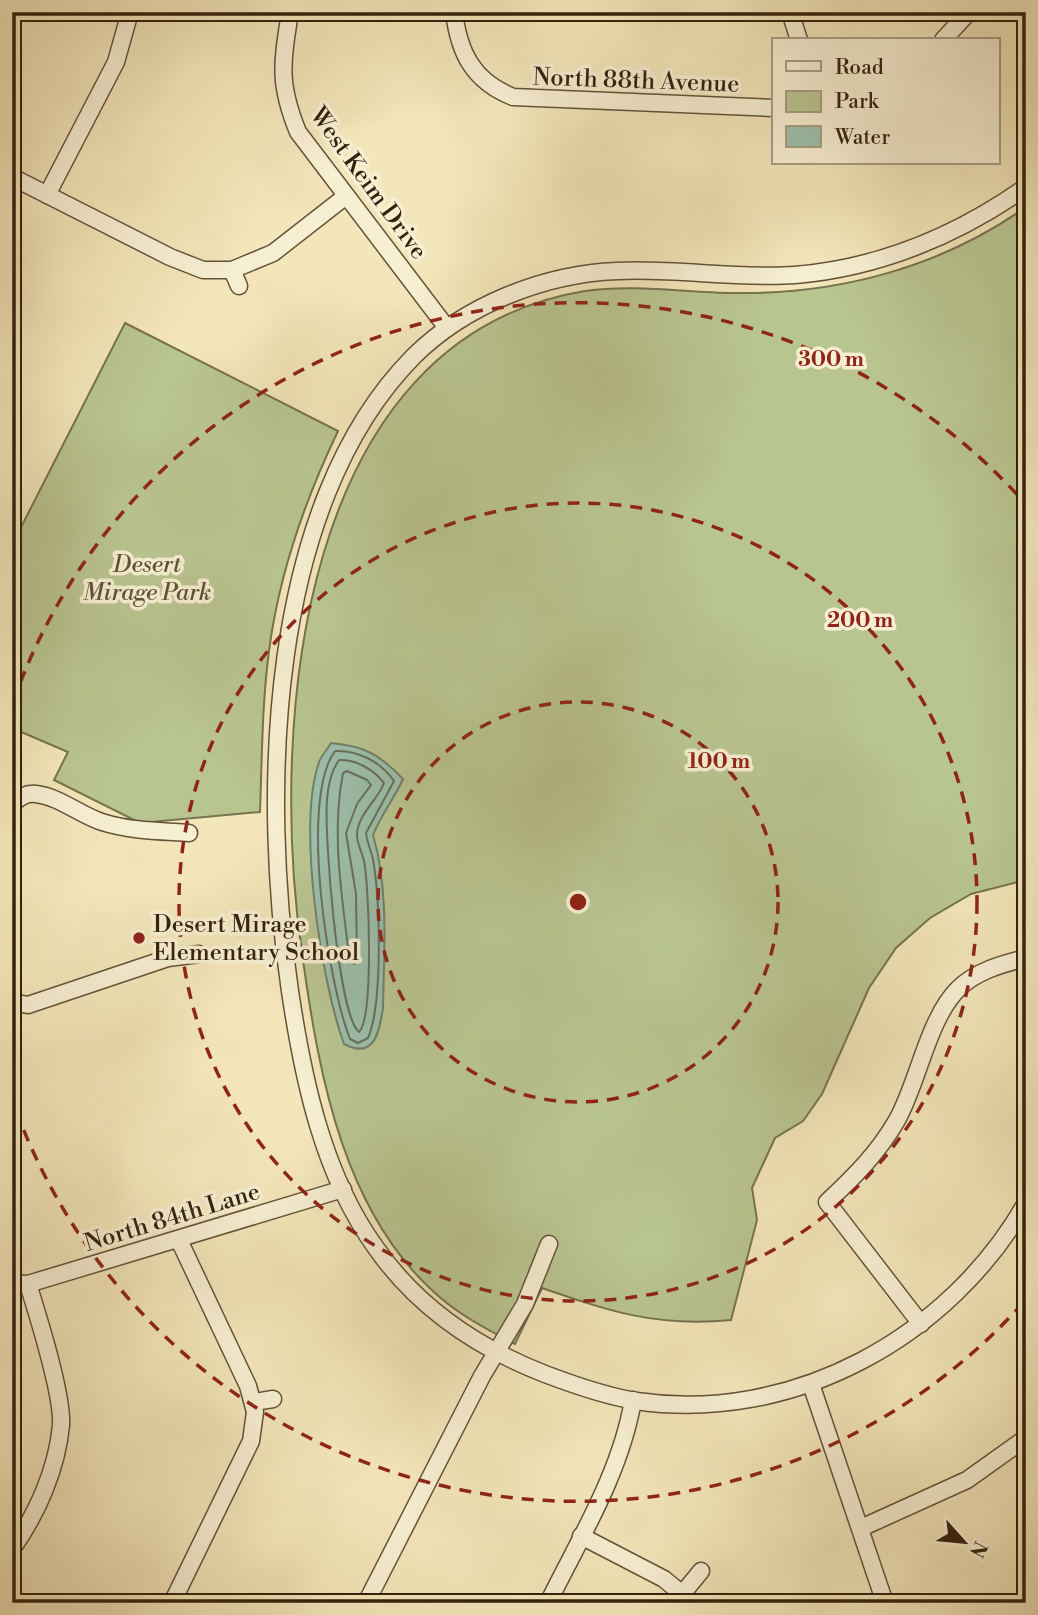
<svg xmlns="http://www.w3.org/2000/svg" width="1038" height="1615" font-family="'Libre Bodoni',serif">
<rect width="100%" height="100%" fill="#f3e6ba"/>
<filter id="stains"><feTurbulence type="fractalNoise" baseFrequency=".00286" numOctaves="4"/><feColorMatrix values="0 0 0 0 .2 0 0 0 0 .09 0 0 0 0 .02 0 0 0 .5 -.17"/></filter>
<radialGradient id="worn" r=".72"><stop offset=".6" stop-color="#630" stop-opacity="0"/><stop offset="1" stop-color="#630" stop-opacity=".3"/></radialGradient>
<g fill="#b9c591" stroke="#767350" stroke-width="2">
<path d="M1026,207V880L971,894L930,918L896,948L869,988L822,1094L803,1121L775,1138L752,1188L757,1220L731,1320C656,1327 612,1312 542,1288L515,1344C492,1332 469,1320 448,1304C344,1222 319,1076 302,953C269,724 298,338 585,291C633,284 683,292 732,293C836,295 940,268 1026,207Z"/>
<path d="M125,323L338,431C305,500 279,574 269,651C262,704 262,758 260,812L140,823L54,780L68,752L12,728V545Z"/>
</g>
<path fill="#9cc0ac" stroke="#72806d" stroke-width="2" d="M331,743C365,746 380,755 403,779C394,799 381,815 373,835C389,889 384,951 383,1008C379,1032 375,1060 344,1044C321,981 298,830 318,765C320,757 327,750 331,743Z"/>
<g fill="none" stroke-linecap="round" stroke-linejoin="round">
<g stroke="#68705d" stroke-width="2">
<path d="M335,751C358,750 381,762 394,781L366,833C367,842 371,851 373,859C380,899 383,1003 368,1038L358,1043L350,1039C328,983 299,799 335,751Z"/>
<path d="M339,760C356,759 374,770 384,783C378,800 357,815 357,835C357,844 362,852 364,861C369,886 374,1017 359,1032C338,1015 324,834 327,800C328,786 331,771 339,760Z"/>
<path d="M347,771L367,780L371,785L357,804L346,833L356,894L357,961L354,964L349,956C342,895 331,834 343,773Z"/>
</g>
<defs>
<g id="minor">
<path d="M290,12C282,64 278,83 298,132L447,328"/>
<path d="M454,12C459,53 473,81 513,97L774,108"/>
<path d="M790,12L799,40"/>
<path d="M943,40L969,12"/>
<path d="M12,177L170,257L203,270H232L273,253L346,196"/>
<path d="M1026,187C958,235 879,268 795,275C736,279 676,268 617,271C544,274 465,305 413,357C266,506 261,797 290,991C303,1079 323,1175 376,1248C418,1308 478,1348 545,1374C574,1385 605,1396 636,1401C792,1424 949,1338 1026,1203"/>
<path d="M47,195L116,62L130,12"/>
<path d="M232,270L239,286"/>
<path d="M12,804C20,797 26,793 36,794C60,797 80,815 102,822C130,831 160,831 189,833"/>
<path d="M12,1002L28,1005L168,958L199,954"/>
<path d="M12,1283L28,1284L343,1189"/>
<path d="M921,1324L827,1202C855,1176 878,1153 897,1120C918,1083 928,1019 958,989C976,971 1002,964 1026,958"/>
<path d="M811,1384L885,1603"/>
<path d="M254,1402L273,1399"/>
<path d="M861,1528L967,1480L1026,1438"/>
<path d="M581,1536L664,1579L693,1603"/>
<path d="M12,1549C37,1514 57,1469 61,1425C63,1395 38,1316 28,1284"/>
<path d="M683,1593L701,1571"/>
<path d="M172,1603L251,1441L255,1412L248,1386L179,1240"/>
<path d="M366,1603L482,1376L525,1304L549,1244"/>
<path d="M548,1603C580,1538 621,1472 633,1400"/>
</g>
</defs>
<use href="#minor" stroke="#645239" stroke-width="19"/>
<use href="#minor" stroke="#f7efd2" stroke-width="16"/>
</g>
<g fill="none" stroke="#8f2418" stroke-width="3.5" stroke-dasharray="12 9">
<circle cx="578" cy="902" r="200"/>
<circle cx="578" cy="902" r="399"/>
<path d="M1023 1303A599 599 0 0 1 13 1102M13 702A599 599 0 0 1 1023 501"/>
</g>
<circle fill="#8f2418" stroke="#f7efd2" stroke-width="2.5" cx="139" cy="938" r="7"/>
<g text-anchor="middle" stroke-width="7" stroke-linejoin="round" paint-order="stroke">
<g font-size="24" fill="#34210e" stroke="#f7efd2">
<text transform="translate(636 80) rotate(2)" y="8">North 88th Avenue</text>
<text transform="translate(369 183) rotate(54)" y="8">West Keim Drive</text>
<text transform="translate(172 1217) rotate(-17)" y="8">North 84th Lane</text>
</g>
<g font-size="24" font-style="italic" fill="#5c5235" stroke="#f7efd2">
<text x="147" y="572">Desert<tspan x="147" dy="28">Mirage Park</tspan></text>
</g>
<g font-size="24" fill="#34210e" stroke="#f7efd2" text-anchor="start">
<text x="153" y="932">Desert Mirage<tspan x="153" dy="28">Elementary School</tspan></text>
</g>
</g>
<circle cx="578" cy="902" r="10" fill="#8f2418" stroke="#f7efd2" stroke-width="3.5"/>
<g font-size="21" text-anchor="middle" font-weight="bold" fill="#8f2418" stroke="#f7efd2" stroke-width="7" stroke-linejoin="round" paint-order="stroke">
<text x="831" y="366">300 m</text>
<text x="860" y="627">200 m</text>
<text x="719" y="768">100 m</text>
</g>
<rect width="1038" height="1615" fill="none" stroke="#f3e6ba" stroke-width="42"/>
<rect x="14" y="14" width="1010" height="1587" fill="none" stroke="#34210e" stroke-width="3.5"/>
<rect x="21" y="21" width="996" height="1573" fill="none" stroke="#34210e" stroke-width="2"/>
<rect x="772" y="38" width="228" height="126" fill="#f7efd2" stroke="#a99d84" stroke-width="2"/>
<rect x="786" y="61" width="35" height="10" fill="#f7efd2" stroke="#a99d84" stroke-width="2"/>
<text x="835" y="74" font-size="21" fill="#34210e">Road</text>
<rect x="786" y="91" width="35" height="21" fill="#b9c591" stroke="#a99d84" stroke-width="2"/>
<text x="835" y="108" font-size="21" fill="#34210e">Park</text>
<rect x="786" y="126" width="35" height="21" fill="#9cc0ac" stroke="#a99d84" stroke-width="2"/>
<text x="835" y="144" font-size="21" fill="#34210e">Water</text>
<g transform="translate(964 1542) rotate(117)" stroke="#f7efd2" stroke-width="5" paint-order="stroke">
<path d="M0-5L12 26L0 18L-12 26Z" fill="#34210e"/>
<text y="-10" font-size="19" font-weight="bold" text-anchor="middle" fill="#34210e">N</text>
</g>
<rect width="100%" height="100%" filter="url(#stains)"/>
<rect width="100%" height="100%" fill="url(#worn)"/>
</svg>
